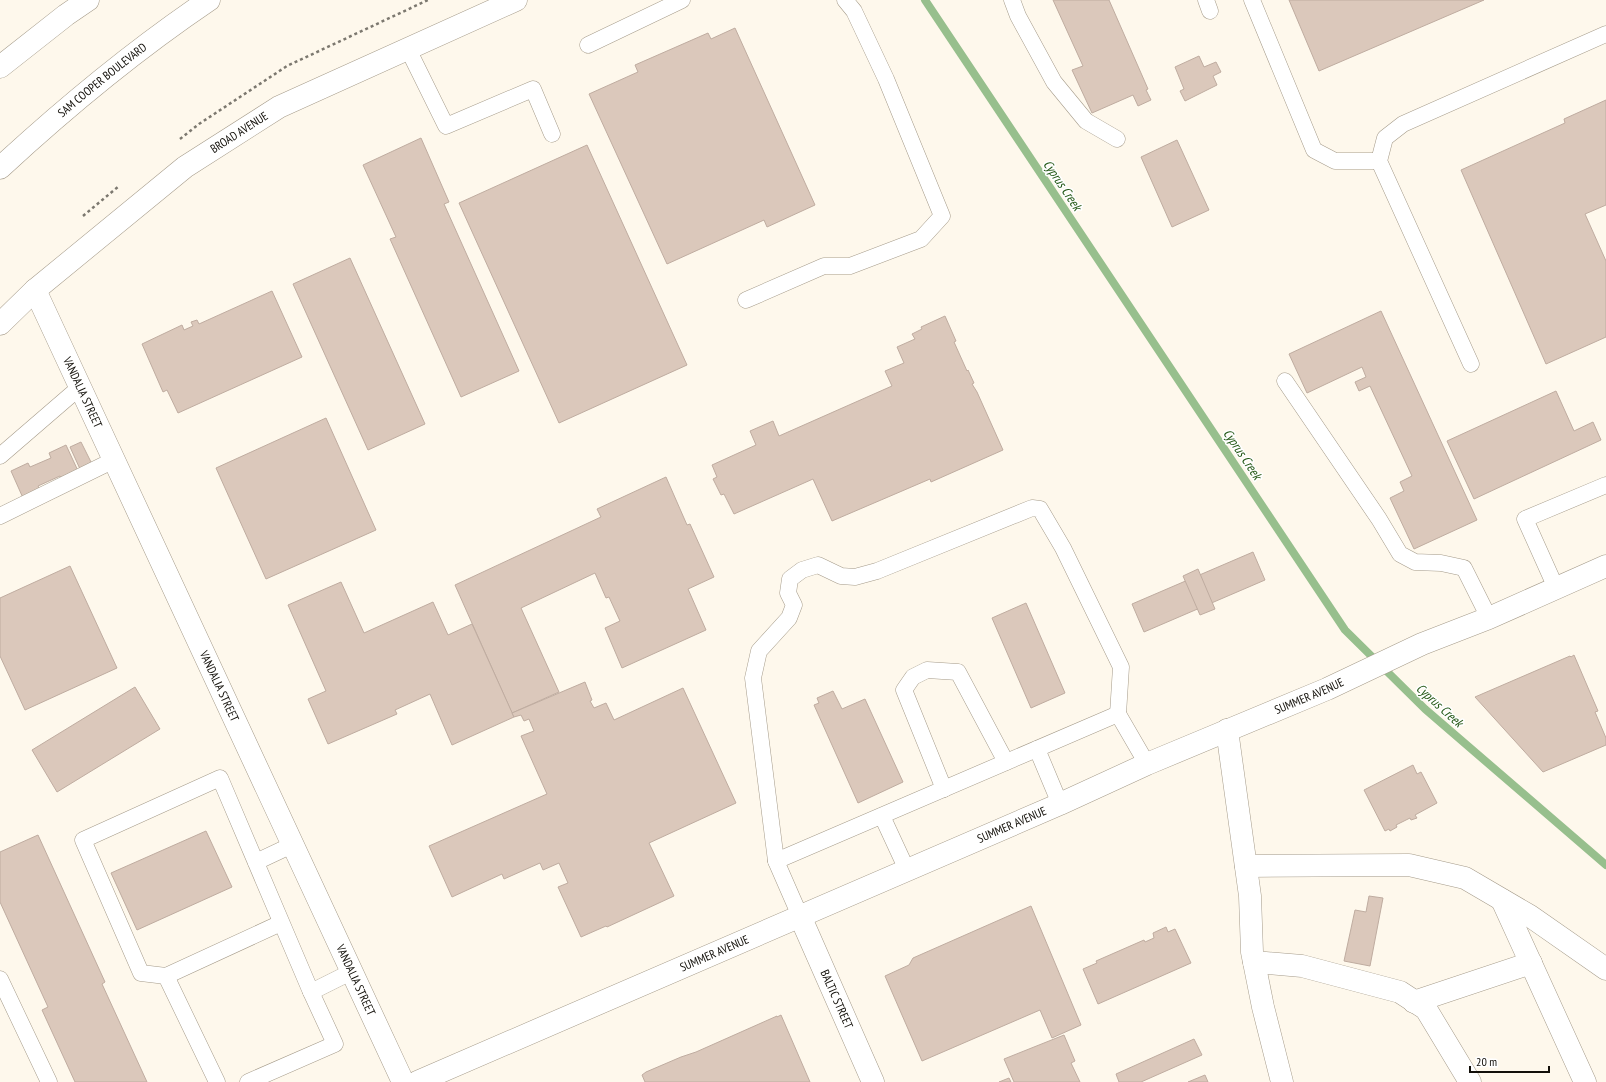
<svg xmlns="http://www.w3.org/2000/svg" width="1606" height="1082" font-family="'PT Sans Narrow',sans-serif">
<rect width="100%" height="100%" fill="#fef8ec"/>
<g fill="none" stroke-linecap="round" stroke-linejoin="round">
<path stroke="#97bf8d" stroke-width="8" d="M925,0L1345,630L1425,709L1606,865"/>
</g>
<g fill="#dbc8bb" stroke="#bfaca0">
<path d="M1053,0H1109L1148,89L1146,90L1151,100L1138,106L1133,95L1092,113L1072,70L1083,66Z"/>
<path d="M1289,0H1484L1319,71Z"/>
<path d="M735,28L815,205L767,227L764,220L667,264L589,94L638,72L635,65L708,33L711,39Z"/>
<path d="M1199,56L1204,67L1216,62L1221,72L1213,76L1217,85L1185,101L1180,91L1184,89L1175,67Z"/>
<path d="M1606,100V205L1585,214L1606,261V337L1546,364L1461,170L1565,123L1564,119Z"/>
<path d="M421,138L449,202L444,204L519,371L461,397L390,239L396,237L363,165Z"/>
<path d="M1177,140L1209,210L1172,227L1141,157Z"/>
<path d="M587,145L687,365L559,423L459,203Z"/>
<path d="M350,258L425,424L368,450L293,284Z"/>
<path d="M272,291L302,357L178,413L167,390L163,392L142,344L182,325L184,330L193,326L191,322L197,320L199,324Z"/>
<path d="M1381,311L1477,520L1414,549L1390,498L1404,491L1400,482L1412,476L1370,386L1359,391L1355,382L1366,377L1362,367L1307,393L1289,354Z"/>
<path d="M945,316L956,341L954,342L967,371L968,370L974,383L972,384L977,392L1003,450L931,482L930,479L832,521L813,479L734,514L724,494L721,495L713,479L717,477L712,465L756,445L750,431L773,421L779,436L892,386L885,371L904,363L897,347L915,339L912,334L922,329L921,327Z"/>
<path d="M1556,391L1574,431L1593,422L1601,440L1474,499L1447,441Z"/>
<path d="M326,418L376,530L266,579L216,468Z"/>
<path d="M81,442L92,464L80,469L70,447Z"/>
<path d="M66,445L79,473L62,480L60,476L38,486L40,490L23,498L11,471L28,463L30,467L51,458L49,453Z"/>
<path d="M666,477L687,525L690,524L714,577L688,589L706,630L622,668L605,628L620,621L609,597L606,598L595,573L521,608L559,692L512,713L455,585L601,517L597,509Z"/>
<path d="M1253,552L1265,580L1144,632L1132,604Z"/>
<path d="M70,566L117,668L25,710L0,656V598Z"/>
<path d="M1198,569L1215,609L1200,615L1183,576Z"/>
<path d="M341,582L364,633L433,602L448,635L472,624L514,717L452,745L430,694L395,710L397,714L328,744L308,699L326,691L288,605Z"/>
<path d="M1026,603L1065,693L1031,708L992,618Z"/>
<path d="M1574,655L1598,711L1595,712L1606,738V745L1543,772L1475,697L1570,656L1571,657Z"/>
<path d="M585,682L592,700L590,701L594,708L606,703L614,720L683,688L736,803L649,843L674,896L607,927L606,926L581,937L558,887L568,883L559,863L543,870L540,863L504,879L502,874L452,897L429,846L547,794L521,736L534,731L529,719L524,721L521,715L514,717L512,713Z"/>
<path d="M135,687L160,729L57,792L32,750Z"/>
<path d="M833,691L842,709L865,699L903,782L858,803L814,705L819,703L817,698Z"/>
<path d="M1413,765L1417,774L1421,772L1437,803L1415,815L1417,818L1411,820L1410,818L1396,825L1397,827L1390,831L1389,829L1385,831L1364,790Z"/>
<path d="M206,831L232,887L137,930L111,873Z"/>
<path d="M38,835L105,982L102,984L147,1082H75L42,1010L48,1007L0,902V852Z"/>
<path d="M1369,896L1383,898L1370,966L1344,961L1355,910L1366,912Z"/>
<path d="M1031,906L1081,1025L1052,1038L1040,1010L922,1061L885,976L909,965L913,958Z"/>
<path d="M1166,927L1168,932L1175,929L1191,963L1098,1004L1083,969L1097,963L1096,961L1144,940L1145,942L1154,938L1153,933Z"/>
<path d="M781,1015L810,1082H645L642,1075L646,1072L681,1057L696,1052L777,1016V1017Z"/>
<path d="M1064,1035L1075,1061L1071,1063L1080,1082H1014L1004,1059Z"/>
<path d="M1194,1039L1202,1055L1141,1082H1119L1116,1074Z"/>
<path d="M1205,1075L1208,1082H1188Z"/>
<path d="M1009,1078L1011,1082H999Z"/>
</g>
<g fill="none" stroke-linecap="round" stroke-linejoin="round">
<defs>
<g id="lane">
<path d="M1012,0L1018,16L1054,82L1086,121L1117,139"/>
<path d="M1206,0L1210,11"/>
<path d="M1252,0L1314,150L1335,161H1379"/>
<path d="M588,45L682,0"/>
<path d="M408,49L446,126L533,89L552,134"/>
<path d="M746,300L824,266H850L921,239L942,216L886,79L854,11L845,0"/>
<path d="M1471,364L1379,161L1385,138L1403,124L1606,34"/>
<path d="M1285,381L1379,519L1400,554L1415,562L1441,563L1464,568L1489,618"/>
<path d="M0,456L80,387"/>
<path d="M0,516L114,460"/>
<path d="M1556,588L1525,519L1606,485"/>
<path d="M1037,749L1060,804"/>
<path d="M944,789L904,690L913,677L927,670L958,672L1006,762"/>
<path d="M882,816L907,870"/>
<path d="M776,861L753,678L759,651L789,618L794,605L788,593L790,579L802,570L818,565L841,576L855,577L877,571L1032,508L1040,509L1063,548L1121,667L1118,714"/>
<path d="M256,862L292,845"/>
<path d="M800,916L776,861L1118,714L1147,764"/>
<path d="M166,976L281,923"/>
<path d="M0,979L49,1082"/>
<path d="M311,992L351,972"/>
<path d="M217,1082L166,976L141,973L83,840L220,778L311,992L335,1044L248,1082"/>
</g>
<g id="street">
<path id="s1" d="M35,290L403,1082"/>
<path id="s2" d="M0,324L35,290L185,167L279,107L516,0"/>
<path d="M1227,730L1250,896L1252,952L1263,1007L1282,1082"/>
<path d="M1246,866L1409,865L1465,878L1530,916L1606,969"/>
<path d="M1502,900L1585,1082"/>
<path id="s3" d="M800,916L873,1082"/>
<path d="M1254,962L1302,966L1400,992L1426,1009L1470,1082"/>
<path d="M1414,1002L1531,963"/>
</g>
<g id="primary">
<path d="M0,67L66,15L88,0"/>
<path id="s4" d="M0,168C66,107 135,50 209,0"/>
<path id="s5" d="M417,1082L1060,804L1147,764L1327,689L1422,644L1489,618L1606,566"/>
</g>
</defs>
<use href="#lane" stroke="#a59b8a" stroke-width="17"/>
<use href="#street" stroke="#a59b8a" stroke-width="23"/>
<use href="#primary" stroke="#a59b8a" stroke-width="23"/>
<g stroke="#7c786f" stroke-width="2.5" stroke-dasharray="3 3" stroke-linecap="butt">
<path d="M180,139L199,124L287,66L428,0"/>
<path d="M83,216L119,186"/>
</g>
<use href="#lane" stroke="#fff" stroke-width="16"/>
<use href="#street" stroke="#fff" stroke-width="22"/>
<use href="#primary" stroke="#fff" stroke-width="22"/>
</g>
<g text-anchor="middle" stroke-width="3" stroke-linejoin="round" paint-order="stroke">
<g font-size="12" fill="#120f09" stroke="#fff">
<text dy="4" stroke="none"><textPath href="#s4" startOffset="135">SAM COOPER BOULEVARD</textPath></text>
<text dy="4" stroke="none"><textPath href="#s2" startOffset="307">BROAD AVENUE</textPath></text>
<text dy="4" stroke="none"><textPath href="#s1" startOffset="113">VANDALIA STREET</textPath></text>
<text dy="4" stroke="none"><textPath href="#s1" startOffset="437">VANDALIA STREET</textPath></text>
<text dy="4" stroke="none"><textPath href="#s5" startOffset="972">SUMMER AVENUE</textPath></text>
<text dy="4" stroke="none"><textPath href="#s5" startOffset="648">SUMMER AVENUE</textPath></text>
<text dy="4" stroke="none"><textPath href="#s5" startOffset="324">SUMMER AVENUE</textPath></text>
<text dy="4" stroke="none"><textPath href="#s1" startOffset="761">VANDALIA STREET</textPath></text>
<text dy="4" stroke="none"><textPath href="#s3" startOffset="91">BALTIC STREET</textPath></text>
</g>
<g font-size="13" font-style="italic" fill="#255917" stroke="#fff">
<text transform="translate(1063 185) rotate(56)" y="5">Cyprus Creek</text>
<text transform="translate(1243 454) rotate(56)" y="5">Cyprus Creek</text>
<text transform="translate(1440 705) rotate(42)" y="5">Cyprus Creek</text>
</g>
</g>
<path d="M1470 1066v6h79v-6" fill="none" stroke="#120f09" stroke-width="2"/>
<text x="1476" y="1066" font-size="12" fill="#120f09" stroke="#ffffff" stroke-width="3" paint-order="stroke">20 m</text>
</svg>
